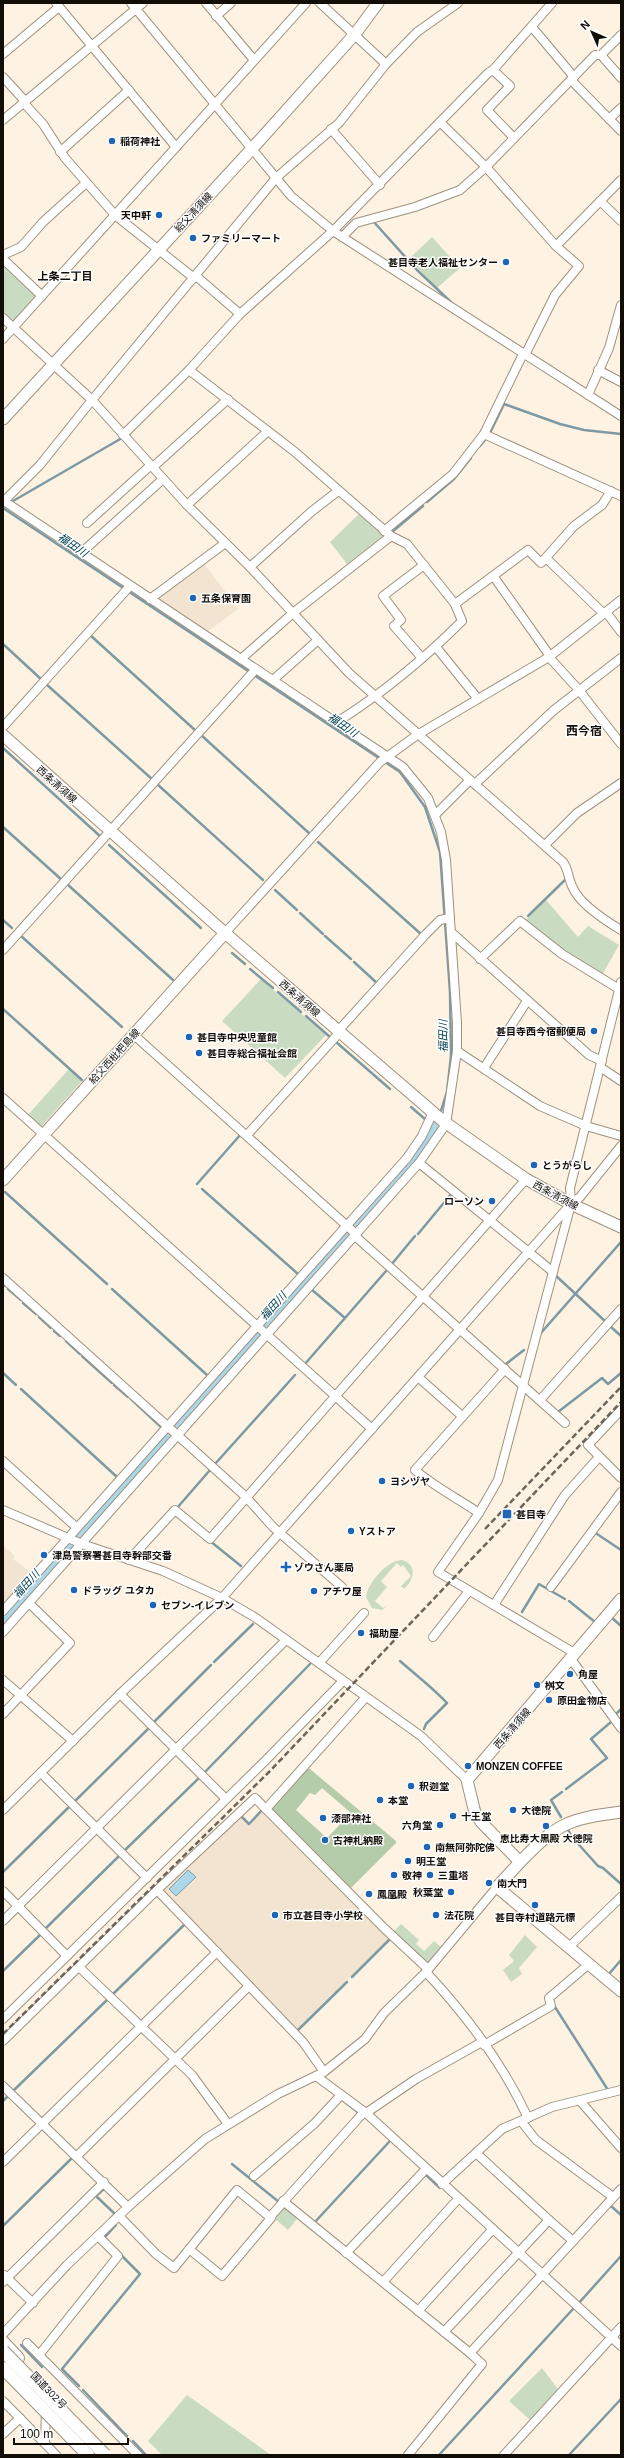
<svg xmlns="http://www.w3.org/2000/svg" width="624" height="2458" font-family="Arial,'Noto Sans JP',sans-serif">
<rect width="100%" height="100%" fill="#fef3e3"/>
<g fill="#f2e4d1">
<path d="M203,562L238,609L207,632L157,600V596Z"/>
<path d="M3,1546L15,1556L13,1559L32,1573L3,1606Z"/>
<path d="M263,1810L390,1938L296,2031L161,1890L239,1815L249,1825Z"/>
</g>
<g fill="#c9dbc1">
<path d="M432,237L460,268L437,288L409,259Z"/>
<path d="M3,262L35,293V296L14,320L3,313Z"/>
<path d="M359,514L384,535L347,564L330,542Z"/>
<path d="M546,900L578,937L588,926L619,945L602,975L563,952L525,921Z"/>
<path d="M261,979L326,1035L285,1078L222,1021Z"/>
<path d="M69,1069L82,1081L39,1129L26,1117Z"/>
<path d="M402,1560C418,1565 414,1580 404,1589L401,1586L411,1576L403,1565L401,1567L397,1563L381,1581L387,1587L375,1601L383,1608L388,1605L382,1610L372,1608L366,1597C367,1584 387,1560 402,1560Z"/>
<path d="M401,1924L419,1940L416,1944L424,1951L434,1941L442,1948L428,1964L392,1933Z"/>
<path d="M525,1935L537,1947L519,1968L522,1974L511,1982L503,1970L514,1961L509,1955Z"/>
<path d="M282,2206L297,2219L288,2230L273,2217Z"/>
<path d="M542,2368L558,2389L530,2420L509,2401Z"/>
<path d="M187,2395L271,2455H162L148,2441Z"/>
</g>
<path fill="#b5ccab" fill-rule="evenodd" d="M305,1769H310L396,1841V1843L351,1888L273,1811V1806ZM322,1788L351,1813L327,1838L296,1810L310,1793L315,1795Z"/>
<g fill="#abd7e8" stroke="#7d9aa4">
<path d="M434,1117L442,1124L424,1152L3,1627V1616L409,1160Z"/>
<path d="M188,1870L196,1877L176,1896L169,1889Z"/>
</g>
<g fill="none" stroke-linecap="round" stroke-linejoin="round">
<g stroke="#7d9aa4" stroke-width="2.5">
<path d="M373,221L417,270L453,304"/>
<path d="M490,433L504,404L560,424L584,430L621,434"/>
<path d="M480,446L485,440"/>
<path d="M13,501L122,438"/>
<path d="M427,502L454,479L471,458"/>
<path d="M3,508L400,772L425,807L440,852L450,992L451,1056L447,1092L440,1114"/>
<path d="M392,532L423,506"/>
<path d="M90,635L196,731"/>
<path d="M3,644L42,680"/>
<path d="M46,684L153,780"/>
<path d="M201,735L310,834"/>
<path d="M3,748L101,837"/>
<path d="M157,784L263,880"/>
<path d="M3,827L63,881"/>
<path d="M318,842L422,935"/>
<path d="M109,845L201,928"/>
<path d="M67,884L173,980"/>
<path d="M275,890L297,910"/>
<path d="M300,913L323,934"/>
<path d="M528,916L567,878"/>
<path d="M3,920L12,928"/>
<path d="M21,936L122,1027"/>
<path d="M325,936L351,959"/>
<path d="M232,953L245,964"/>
<path d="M354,962L378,984"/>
<path d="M250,969L273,988"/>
<path d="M278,992L301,1012"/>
<path d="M3,1009L82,1080"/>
<path d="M306,1016L330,1037"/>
<path d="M336,1042L390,1089"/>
<path d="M411,1107L426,1120"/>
<path d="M197,1184L241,1134"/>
<path d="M202,1189L298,1274"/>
<path d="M5,1192L107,1284"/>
<path d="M418,1234L452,1193L454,1195"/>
<path d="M391,1265L415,1236"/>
<path d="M554,1274L606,1322"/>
<path d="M3,1285L5,1286"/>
<path d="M8,1289L21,1300"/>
<path d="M112,1289L207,1375"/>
<path d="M23,1303L36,1314"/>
<path d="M39,1317L51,1328"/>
<path d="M345,1318L386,1271"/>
<path d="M611,1327L621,1336"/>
<path d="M54,1331L60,1336"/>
<path d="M540,1334L621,1242"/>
<path d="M66,1341L80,1354"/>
<path d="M82,1356L112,1383"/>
<path d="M506,1364L524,1350"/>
<path d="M304,1365L345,1318L311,1289"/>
<path d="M3,1373L16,1385"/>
<path d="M114,1385L128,1397"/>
<path d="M21,1389L117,1477"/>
<path d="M131,1399L161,1427"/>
<path d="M558,1412L602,1378L608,1384L621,1373"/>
<path d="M215,1464L295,1375"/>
<path d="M177,1508L210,1470"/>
<path d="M594,1532L621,1550"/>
<path d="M210,1541L241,1566"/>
<path d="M569,1601L595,1622"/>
<path d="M522,1612L539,1584L565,1599"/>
<path d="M611,1617L621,1626"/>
<path d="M400,1661C416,1675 432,1687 447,1703L426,1724L424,1729"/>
<path d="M214,1662L253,1624"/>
<path d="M615,1715L621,1709"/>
<path d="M153,1723L211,1665"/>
<path d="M203,1774L310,1664"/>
<path d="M566,1789L607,1758L591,1739L611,1722"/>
<path d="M74,1802L150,1727"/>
<path d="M240,1815L249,1824L263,1809"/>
<path d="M561,1817L551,1800L562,1792"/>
<path d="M567,1828L572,1837L598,1866L603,1868L621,1884"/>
<path d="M124,1851L200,1777"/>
<path d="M3,1872L70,1806"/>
<path d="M45,1929L120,1855"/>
<path d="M3,1971L41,1934"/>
<path d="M609,1974L621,1960"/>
<path d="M352,1977L391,1938"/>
<path d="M112,1995L185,1924"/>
<path d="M555,2007L608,2090"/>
<path d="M296,2032L347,1982"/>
<path d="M12,2092L108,1999"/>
<path d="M3,2101L8,2096"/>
<path d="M345,2102L359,2113"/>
<path d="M232,2164L279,2202"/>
<path d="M425,2174L440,2188"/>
<path d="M105,2188L96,2196L115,2214L110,2219"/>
<path d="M610,2205L621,2215"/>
<path d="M314,2223L389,2142"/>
<path d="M3,2226L73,2157"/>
<path d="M105,2239L104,2238L116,2225"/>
<path d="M578,2304L621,2256"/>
<path d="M21,2345L42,2367"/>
<path d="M79,2386L62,2369L140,2274L120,2254"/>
<path d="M83,2390L127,2436"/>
<path d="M133,2441L146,2455"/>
<path d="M439,2455L573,2309"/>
<path d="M569,2455L621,2399"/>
</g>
<defs>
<g id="minor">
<path d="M56,3L176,147"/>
<path d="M131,3L291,196L333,231L621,416"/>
<path d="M206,3L254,60"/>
<path d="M320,3L386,64"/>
<path d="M216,16L231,3"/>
<path d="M532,27L574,77"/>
<path d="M3,54L59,7"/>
<path d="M601,55L621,78"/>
<path d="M493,70L510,86L487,110L514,138"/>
<path d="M3,77L25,101"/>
<path d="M571,80L621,131"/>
<path d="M23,102L43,124L65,158L115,215L194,278"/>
<path d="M609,119L621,108"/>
<path d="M3,120L143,3"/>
<path d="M441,123L486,167L556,246"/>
<path d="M331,129L380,185"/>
<path d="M60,152L129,90"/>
<path d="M600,201L621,221"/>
<path d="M342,237L356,223L415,207L460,190L486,167L595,55H601L621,35"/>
<path d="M3,255L21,247L43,222L86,183"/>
<path d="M3,259L42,296"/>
<path d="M196,276L240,314"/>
<path d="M3,318L92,400L187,505L250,567L349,673L563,862C569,870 568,879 573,888C580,904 606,921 621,930"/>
<path d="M3,339L306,3"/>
<path d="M525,355L555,295L579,266L556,246L621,180"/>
<path d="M189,370L295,452L391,536L407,544L455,604L462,621C424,659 383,693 337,722"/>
<path d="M598,370L621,382"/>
<path d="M588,395L609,348L621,305"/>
<path d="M484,434L621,496"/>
<path d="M123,435L189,370L240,314L333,231L488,73L493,70L552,3"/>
<path d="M153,467L228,399"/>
<path d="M187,505L268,431"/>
<path d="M87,523L151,465"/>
<path d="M384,531L453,474L484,434L523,354"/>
<path d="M81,553L163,479"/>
<path d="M546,558L604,614"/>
<path d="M250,567L311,512L338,491"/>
<path d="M494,577L550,656"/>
<path d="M150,599L224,544"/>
<path d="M455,604L528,550L541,563L574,526L602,505L611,491"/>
<path d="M606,612L621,632"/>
<path d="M436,647L478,699"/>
<path d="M549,657L578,689L621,744"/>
<path d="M422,658L394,626L401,620L383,596L424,565"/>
<path d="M241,659L4,501L40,465L92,400L276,178L339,123L386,64L417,32L458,3"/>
<path d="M273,680L318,640"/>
<path d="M3,727L130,586"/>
<path d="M475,784L554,710L621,658"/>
<path d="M436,814L470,780"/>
<path d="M545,845L577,813L621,783"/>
<path d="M451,932L589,1055L602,1061"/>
<path d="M225,933L380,762L417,735L549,657L621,600"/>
<path d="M3,950L256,669"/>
<path d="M480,959L520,921L562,954L619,989"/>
<path d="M338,1031L425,935L440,920L450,918"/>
<path d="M134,1035L356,1234"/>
<path d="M457,1051L540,1106L586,1126L621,1136"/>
<path d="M600,1067L621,1081"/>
<path d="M484,1068L527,1001"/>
<path d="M3,1098L372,1429"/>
<path d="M247,1135L340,1032"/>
<path d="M419,1163L552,1271"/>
<path d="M355,1236L565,1423"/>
<path d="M3,1278L246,1497L273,1527L342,1587"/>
<path d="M418,1377L462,1416"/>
<path d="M540,1400L621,1309"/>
<path d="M621,1410L588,1445L621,1478"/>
<path d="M3,1461L77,1528"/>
<path d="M3,1510L82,1544L163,1571L222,1598L256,1618L421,1736L467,1780"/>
<path d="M479,1513C457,1498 435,1487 415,1470L505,1369"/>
<path d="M129,1560L175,1510L210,1539L526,1179"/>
<path d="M551,1587L621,1492"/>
<path d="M494,1605L565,1495L599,1457"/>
<path d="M3,1611L407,1158L422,1136L433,1112"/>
<path d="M3,1632L419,1163L446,1124L457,1051V1023L446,860L441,832L428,798L403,767L241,659L293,613L391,536"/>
<path d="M433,1637L469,1591"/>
<path d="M576,1654L438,1572L479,1513L498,1480L571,1204L570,1188L621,982"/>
<path d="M571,1659L621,1728"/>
<path d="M319,1663L364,1613"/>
<path d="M3,1680L73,1741"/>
<path d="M120,1694L226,1799"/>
<path d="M3,1714L70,1643L29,1603"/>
<path d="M41,1773L147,1878"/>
<path d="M266,1809L365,1698"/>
<path d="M3,1810L120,1694L222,1598L571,1204L580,1197L621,1146"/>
<path d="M157,1890L303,2042L324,2072"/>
<path d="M3,1891L67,1956"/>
<path d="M3,1921L286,1640"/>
<path d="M569,1947L621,1897"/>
<path d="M79,1967L192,2075L228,2124"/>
<path d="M426,1972C465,2014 504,2066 528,2118"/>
<path d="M3,2019L265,1761L343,1681"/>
<path d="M3,2041L157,1890L255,1798L385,1929L428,1969"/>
<path d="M484,2045L551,2006L549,1998L589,1964"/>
<path d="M316,2076L366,2113L621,2346"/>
<path d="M3,2086L128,2207"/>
<path d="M581,2102L621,2148"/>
<path d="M366,2113L416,2079L482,2042"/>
<path d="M521,2121L536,2140L613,2197"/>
<path d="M77,2156L249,1986"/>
<path d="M3,2162L217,1952"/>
<path d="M254,2176L315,2123L341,2095"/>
<path d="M442,2184L502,2129L552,2107L621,2090"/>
<path d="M283,2201L470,2353"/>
<path d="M119,2216L156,2254L174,2268L237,2190L271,2218L222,2276L189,2249"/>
<path d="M270,2217L364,2112"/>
<path d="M549,2220L573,2241"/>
<path d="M346,2253L426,2169"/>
<path d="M4,2275L33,2303"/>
<path d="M3,2282L104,2182"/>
<path d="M383,2282L458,2199"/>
<path d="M418,2311L492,2230"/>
<path d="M444,2332L549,2220L476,2153"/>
<path d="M3,2334L67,2265L128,2207L205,2139L278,2094L324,2072L365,2039L384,2013L426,1972L497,1887"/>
<path d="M27,2343L138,2455"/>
<path d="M39,2355L118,2256L98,2236"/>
<path d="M3,2401L56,2455"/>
<path d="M3,2434L20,2418"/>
<path d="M45,2443L46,2410"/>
<path d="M408,2455L482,2364L470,2353L621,2189"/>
<path d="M504,2455L621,2327"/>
</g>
<g id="major">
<path d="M3,419L259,141L355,34L378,3"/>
<path d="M3,735L225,933L443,1121L526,1179L571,1204L621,1227"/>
<path d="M3,1180L225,933"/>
<path d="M621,1599L467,1780L475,1813L482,1823L520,1862L497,1887L621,1991"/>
<path d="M520,1862C558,1823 567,1819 621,1812"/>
</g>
<path id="highway" d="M3,2342L18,2358"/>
</defs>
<use href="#minor" stroke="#9e917e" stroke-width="10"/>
<use href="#major" stroke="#9e917e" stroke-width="13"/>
<use href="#highway" stroke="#9e917e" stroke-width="14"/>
<use href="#minor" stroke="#fff" stroke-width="8"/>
<use href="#major" stroke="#fff" stroke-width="11"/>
<use href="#highway" stroke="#fff" stroke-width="12"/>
<g stroke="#6b645a" stroke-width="2.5" stroke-dasharray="6 3" stroke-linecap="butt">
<path d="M485,1529L621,1387"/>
<path d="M3,2034L269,1772L621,1402"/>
</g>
<defs>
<g id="highway-bridge">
<path d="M3,2351L105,2455"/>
<path d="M3,2368L88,2455"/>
</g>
</defs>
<use href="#highway-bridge" stroke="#9e917e" stroke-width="14" stroke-linecap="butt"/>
<use href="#highway-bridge" stroke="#fff" stroke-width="12"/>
</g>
<g fill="#1f65b5" stroke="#fff" stroke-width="1.5">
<circle cx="112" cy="141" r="4"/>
<circle cx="159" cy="215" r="4"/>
<circle cx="193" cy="238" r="4"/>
<circle cx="506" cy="262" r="4"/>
<circle cx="193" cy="598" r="4"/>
<circle cx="594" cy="1031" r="4"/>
<circle cx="189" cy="1037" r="4"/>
<circle cx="199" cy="1053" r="4"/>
<circle cx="534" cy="1165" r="4"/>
<circle cx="492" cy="1201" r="4"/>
<circle cx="382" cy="1481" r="4"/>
<rect x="502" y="1509" width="10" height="10" rx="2"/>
<circle cx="351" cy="1531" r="4"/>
<circle cx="44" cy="1555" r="4"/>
<path d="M284 1561h4v4h4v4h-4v4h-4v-4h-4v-4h4z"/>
<circle cx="74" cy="1590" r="4"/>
<circle cx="314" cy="1591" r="4"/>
<circle cx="153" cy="1605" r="4"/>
<circle cx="361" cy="1633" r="4"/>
<circle cx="570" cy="1674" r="4"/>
<circle cx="537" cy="1685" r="4"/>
<circle cx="549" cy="1700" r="4"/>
<circle cx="468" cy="1766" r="4"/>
<circle cx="411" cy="1786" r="4"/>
<circle cx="380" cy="1800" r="4"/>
<circle cx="513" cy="1810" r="4"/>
<circle cx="453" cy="1816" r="4"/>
<circle cx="323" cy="1818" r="4"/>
<circle cx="440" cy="1825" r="4"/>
<circle cx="546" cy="1826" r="4"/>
<circle cx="325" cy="1840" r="4"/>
<circle cx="427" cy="1847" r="4"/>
<circle cx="408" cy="1861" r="4"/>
<circle cx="394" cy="1875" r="4"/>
<circle cx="430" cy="1875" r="4"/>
<circle cx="489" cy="1883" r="4"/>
<circle cx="451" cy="1892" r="4"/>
<circle cx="369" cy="1894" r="4"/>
<circle cx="535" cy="1905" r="4"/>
<circle cx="275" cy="1915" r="4"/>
<circle cx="436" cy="1915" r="4"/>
</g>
<g text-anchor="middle" stroke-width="3" stroke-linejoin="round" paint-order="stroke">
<g font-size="10" font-weight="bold" fill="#120d07" stroke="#fff" text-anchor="start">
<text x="120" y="145">稲荷神社</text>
<text x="151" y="219" text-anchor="end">天中軒</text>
<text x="201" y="242">ファミリーマート</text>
<text x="498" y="266" text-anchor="end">甚目寺老人福祉センター</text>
<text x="201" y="602">五条保育園</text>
<text x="586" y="1035" text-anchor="end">甚目寺西今宿郵便局</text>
<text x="197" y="1041">甚目寺中央児童館</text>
<text x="207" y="1057">甚目寺総合福祉会館</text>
<text x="542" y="1169">とうがらし</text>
<text x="484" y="1205" text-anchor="end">ローソン</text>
<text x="390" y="1485">ヨシヅヤ</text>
<text x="516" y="1518">甚目寺</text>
<text x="359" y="1535">Yストア</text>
<text x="52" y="1559">津島警察署甚目寺幹部交番</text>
<text x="294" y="1571">ゾウさん薬局</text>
<text x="82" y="1594">ドラッグ ユタカ</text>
<text x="322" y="1595">アチワ屋</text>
<text x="161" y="1609">セブン-イレブン</text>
<text x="369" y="1637">福助屋</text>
<text x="578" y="1678">角屋</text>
<text x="545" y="1689">桝文</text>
<text x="557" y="1704">原田金物店</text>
<text x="476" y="1770">MONZEN COFFEE</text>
<text x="419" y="1790">釈迦堂</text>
<text x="388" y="1804">本堂</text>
<text x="521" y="1814">大徳院</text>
<text x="461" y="1820">十王堂</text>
<text x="331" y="1822">漆部神社</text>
<text x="432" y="1829" text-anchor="end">六角堂</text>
<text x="546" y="1842" text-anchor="middle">恵比寿大黒殿 大徳院</text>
<text x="333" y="1844">古神札納殿</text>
<text x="435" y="1851">南無阿弥陀佛</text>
<text x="416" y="1865">明王堂</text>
<text x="402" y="1879">敬神</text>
<text x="438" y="1879">三重塔</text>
<text x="497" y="1887">南大門</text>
<text x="443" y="1896" text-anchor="end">秋葉堂</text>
<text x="377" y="1898">鳳凰殿</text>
<text x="283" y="1919">市立甚目寺小学校</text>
<text x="444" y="1919">法花院</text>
<text x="535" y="1921" text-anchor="middle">甚目寺村道路元標</text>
</g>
<g font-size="10" fill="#120d07" stroke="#fff">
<text transform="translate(193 212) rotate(-47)" y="4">給父清須線</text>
<text transform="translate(57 784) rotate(42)" y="4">西条清須線</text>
<text transform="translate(300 998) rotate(41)" y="4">西条清須線</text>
<text transform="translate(114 1056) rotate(-48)" y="4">給父西枇杷島線</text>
<text transform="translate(556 1195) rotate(28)" y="4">西条清須線</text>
<text transform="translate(512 1728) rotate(-49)" y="4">西条清須線</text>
<text transform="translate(49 2390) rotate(46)" y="4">国道302号</text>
</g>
<g font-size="11" font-weight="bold" fill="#120d07" stroke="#fff">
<text x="65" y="280">上条二丁目</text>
</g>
<g font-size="11" font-style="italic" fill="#004052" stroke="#fff">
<text transform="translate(73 545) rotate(34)" y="4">福田川</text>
<text transform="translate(343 725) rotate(34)" y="4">福田川</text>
<text transform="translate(443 1036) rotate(-91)" y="4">福田川</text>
<text transform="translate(273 1306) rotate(-48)" y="4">福田川</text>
<text transform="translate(26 1584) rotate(-48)" y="4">福田川</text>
</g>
<g font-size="12" font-weight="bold" fill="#120d07" stroke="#fff">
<text x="584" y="735">西今宿</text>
</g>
</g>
<rect width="624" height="2458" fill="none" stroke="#120d07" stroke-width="8"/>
<g transform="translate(592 32) rotate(315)" stroke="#ffffff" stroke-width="3" paint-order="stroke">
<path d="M0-3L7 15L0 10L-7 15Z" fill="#120d07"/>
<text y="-6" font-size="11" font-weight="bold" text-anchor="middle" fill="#120d07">N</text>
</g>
<path d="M14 2438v6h114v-6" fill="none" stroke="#120d07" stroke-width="2"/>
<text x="20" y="2438" font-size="12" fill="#120d07" stroke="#ffffff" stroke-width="3" paint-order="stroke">100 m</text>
</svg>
